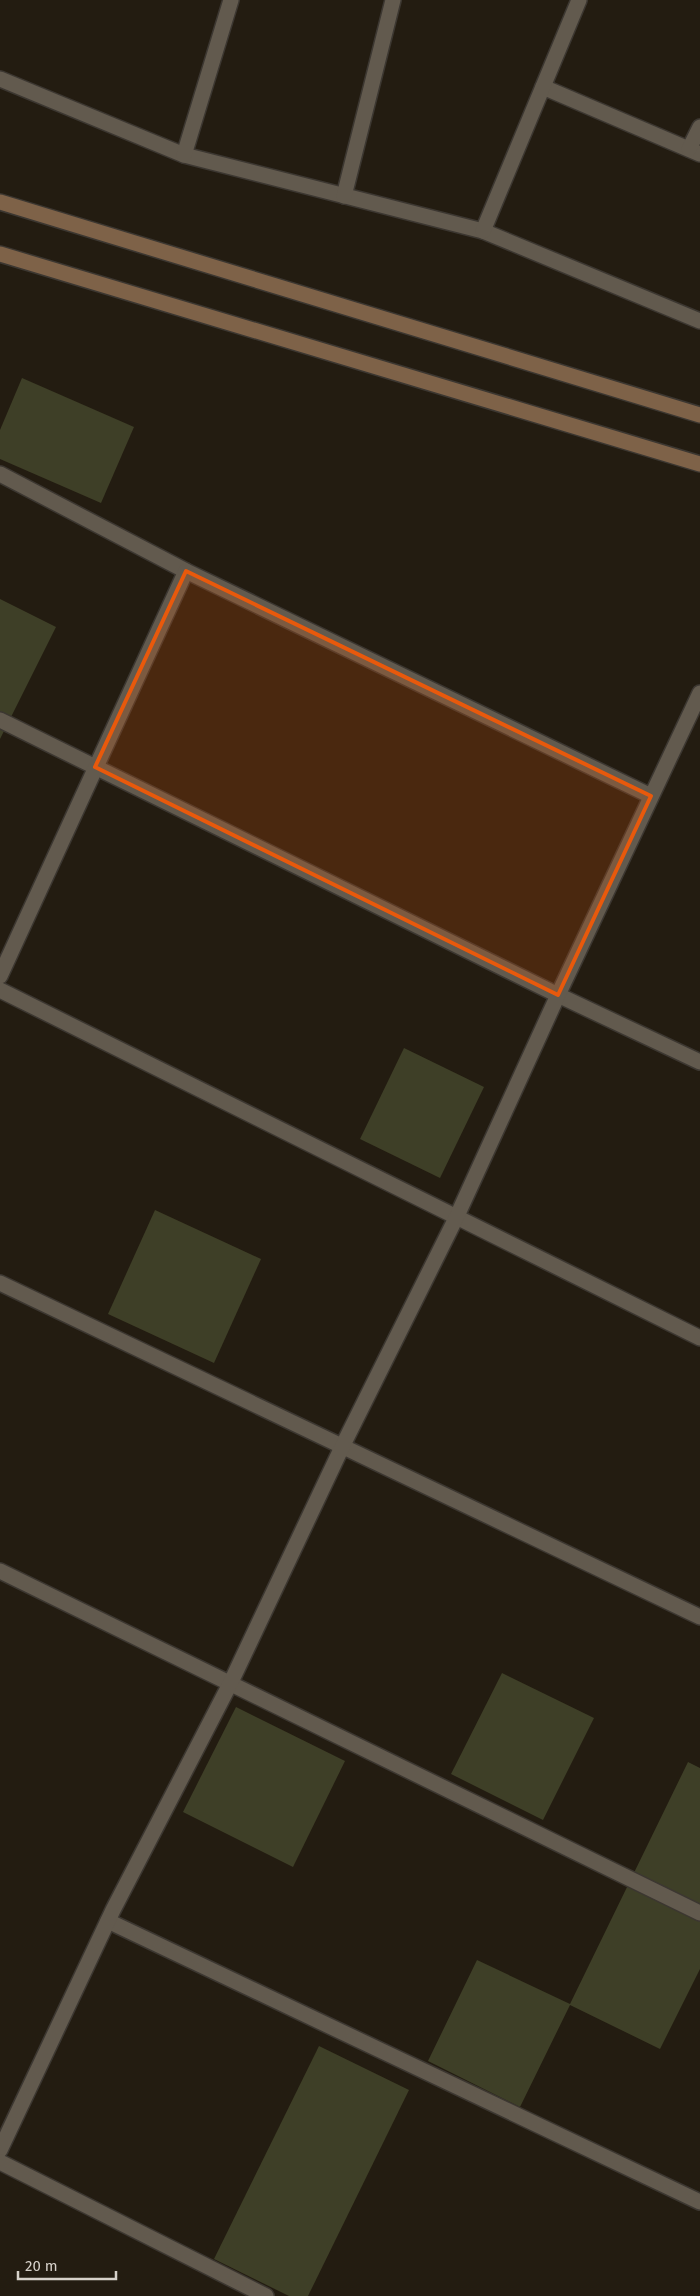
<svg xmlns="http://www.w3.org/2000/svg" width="700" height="2296" font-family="'Fira Sans',sans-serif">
<rect width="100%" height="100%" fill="#231c11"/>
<g fill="#3e3f27">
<path d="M22,378L134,427L101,503L0,459V430Z"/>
<path d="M0,599L56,627L0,739Z"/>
<path d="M404,1048L484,1087L440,1178L360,1139Z"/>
<path d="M155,1210L261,1259L214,1363L108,1314Z"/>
<path d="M502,1673L594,1718L543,1820L451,1774Z"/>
<path d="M236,1707L345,1761L293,1867L183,1812Z"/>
<path d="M688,1762L700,1768V1969L660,2049L570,2005L520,2107L428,2061L477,1960L570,2004Z"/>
<path d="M319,2046L409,2090L308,2296H289L214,2259Z"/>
</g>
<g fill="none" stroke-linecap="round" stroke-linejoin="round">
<defs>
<g id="street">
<path d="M0,79L184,155L483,231L700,321"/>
<path d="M543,87L700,154"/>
<path d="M689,149L700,127"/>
<path d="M184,155L231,0"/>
<path d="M344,196L393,0"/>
<path d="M483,231L579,0"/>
<path d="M0,474L186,571L651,796"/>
<path d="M0,720L558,995L700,1062"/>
<path d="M0,976L186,571"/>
<path d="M0,990L700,1338"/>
<path d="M0,1283L700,1617"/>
<path d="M0,1571L700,1913"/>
<path d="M108,1921L700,2202"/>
<path d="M0,2150L113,1910L231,1682L343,1445L457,1216L558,995L700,693"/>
<path d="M0,2162L266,2296"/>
</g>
<g id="secondary">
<path d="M0,202L700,415"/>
<path d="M0,254L700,464"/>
</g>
</defs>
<use href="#street" stroke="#3c3731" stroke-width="18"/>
<use href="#secondary" stroke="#3c3731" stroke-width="18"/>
<use href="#street" stroke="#625a4e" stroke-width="15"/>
<use href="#secondary" stroke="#7e6248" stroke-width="15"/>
</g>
<path fill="#e8590c" fill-opacity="0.2" stroke="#e8590c" stroke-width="4" stroke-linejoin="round" d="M186,571L651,796L558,995L95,767Z"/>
<path d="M18 2271v8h98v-8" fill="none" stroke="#d6d1ca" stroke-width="2.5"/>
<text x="25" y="2271" font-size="15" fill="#d6d1ca" stroke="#231c11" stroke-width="4" paint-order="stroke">20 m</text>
</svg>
